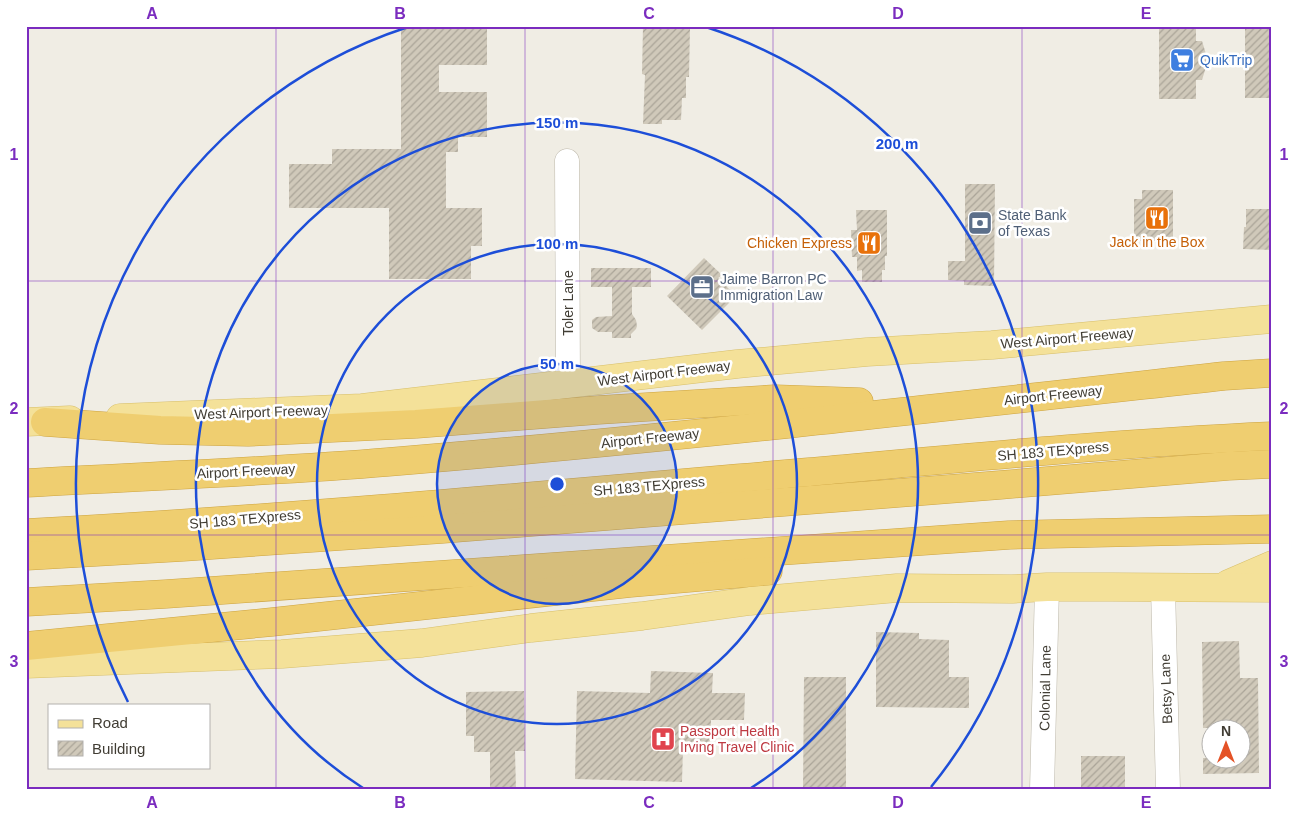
<svg xmlns="http://www.w3.org/2000/svg" width="1298" height="816" font-family="Helvetica,sans-serif">
<defs>
<pattern id="building-hatch" width="6" height="6" patternUnits="userSpaceOnUse" patternTransform="scale(1.25)"><rect width="6" height="6" fill="#d0c9ba"/><path d="M-1 1l2-2M0 6l6-6M5 7l2-2" fill="none" stroke="#aaa498"/></pattern>
</defs>
<rect width="100%" height="100%" fill="#f0ede4"/>
<g fill="url(#building-hatch)">
<path d="M401,26H487V65H439V92H487V137H458V152H446V208H482V246H471V279H389V208H289V164H332V149H401Z"/>
<path d="M643,26H690L689,77H686V98H682L681,120H662V124H643L645,75L642,74Z"/>
<path d="M1159,26H1196V41H1202L1206,54V67L1202,80H1196V99H1159Z"/>
<rect x="1245" y="26" width="27" height="72"/>
<path d="M965,184H995L994,286L964,285V281L948,280V261H965Z"/>
<path d="M1142,190H1173V237H1157V241H1134V199H1142Z"/>
<path d="M1246,209H1272V250L1243,249L1244,227H1246Z"/>
<path d="M856,210H887V256H885V270H882V282H862V270L857,271V257H852L851,230H857Z"/>
<path d="M704,258L722,275L718,278L736,296L702,330L667,296Z"/>
<path d="M591,268H651V287H632V314L636,320L637,326L636,329L631,334V338H612V332H598L592,328V320L596,317L612,316V287H591Z"/>
<path d="M876,632L919,633V639L949,640V677H969V708L876,707Z"/>
<path d="M1239,641L1240,678H1258L1259,773L1203,774V758H1240V728H1203L1202,642Z"/>
<path d="M651,671L713,673L712,693H745L744,720H711L710,749L683,748L682,782L575,779L577,691L650,693Z"/>
<path d="M804,677H846V790H803Z"/>
<path d="M524,691L525,751H515L516,790H490V752H474V736H466V692Z"/>
<rect x="1081" y="756" width="44" height="34"/>
</g>
<g fill="none" stroke-linecap="round" stroke-linejoin="round">
<defs>
<g id="minor">
<path d="M567,161L568,384"/>
<path d="M1163,587L1168,790"/>
<path d="M1042,790L1047,587"/>
</g>
<g id="major">
<path d="M120,418L362,408L737,364L867,352L992,345L1272,319"/>
<path d="M26,422L70,420"/>
<path d="M1228,584L1272,565"/>
<path d="M26,664L282,654L422,643L531,628L642,616L750,601L897,588L1012,589L1047,587H1112L1272,588"/>
</g>
<g id="highway">
<path d="M45,422L160,430L248,432L416,424L598,410L775,399L859,402"/>
<path d="M26,483C147,476 268,472 388,462C668,439 946,407 1224,376L1272,373"/>
<path d="M26,533C287,519 548,495 809,472C963,458 1117,443 1272,436"/>
<path d="M26,556L183,547L443,529L1000,485L1228,466L1272,464"/>
<path d="M26,602L166,594L1009,535L1272,529"/>
<path d="M26,646L272,622L630,583L768,571"/>
</g>
</defs>
<use href="#minor" stroke="#bdb8aa" stroke-width="25"/>
<use href="#major" stroke="#d7bf6b" stroke-width="29"/>
<use href="#highway" stroke="#cda441" stroke-width="29"/>
<use href="#minor" stroke="#fff" stroke-width="24"/>
<use href="#major" stroke="#f4e199" stroke-width="28"/>
<use href="#highway" stroke="#efce70" stroke-width="28"/>
</g>
<path fill="none" stroke="#7b2cbf" stroke-width="1" stroke-opacity="0.55" d="M276,26V790M525,26V790M773,26V790M1022,26V790M26,281H1272M26,535H1272"/>
<circle cx="557" cy="484" r="120" fill="#1d4ed8" fill-opacity=".12"/>
<g fill="none" stroke="#1d4ed8" stroke-width="2.5">
<circle cx="557" cy="484" r="120"/>
<circle cx="557" cy="484" r="240"/>
<path d="M363 788A361 361 0 1 1 751 788"/>
<path d="M128 702A481 481 0 0 1 408 27M706 27A481 481 0 0 1 931 787"/>
</g>
<defs>
<symbol id="supermarket-square" viewBox="-11 -11 22 22"><rect x="-9" y="-9" width="18" height="18" rx="4" fill="#3f7fe0" stroke="#fff"/><path d="M-6-5.5h2.5l.6 2H6L4.5 2H-2.5L-4.4-4H-6ZM-1.5 3.2a1.3 1.3 0 1 0 .1 0ZM3 3.2a1.3 1.3 0 1 0 .1 0Z" fill="#fff"/></symbol>
<symbol id="restaurant-square" viewBox="-11 -11 22 22"><rect x="-9" y="-9" width="18" height="18" rx="4" fill="#e8710a" stroke="#fff"/><path d="M-5-6h1v4h1v-4h1v4h1v-4h1v5L-1.5 .5V6h-2V.5L-5-1ZM5-6V6H3V1.5H1.5Q1.5-4 5-6Z" fill="#fff"/></symbol>
<symbol id="bank-square" viewBox="-11 -11 22 22"><rect x="-9" y="-9" width="18" height="18" rx="4" fill="#5c6f8a" stroke="#fff"/><path d="M-6-4H6V4H-6ZM0-2.3a2.3 2.3 0 1 0 0 4.6a2.3 2.3 0 1 0 0-4.6Z" fill="#fff"/></symbol>
<symbol id="office-square" viewBox="-11 -11 22 22"><rect x="-9" y="-9" width="18" height="18" rx="4" fill="#5c6f8a" stroke="#fff"/><path d="M-6-3h4V-5.5h4V-3h4V5H-6ZM-1-4.5V-3h2v-1.5ZM-6 0V1H6V0Z" fill="#fff"/></symbol>
<symbol id="hospital-square" viewBox="-11 -11 22 22"><rect x="-9" y="-9" width="18" height="18" rx="4" fill="#e0444e" stroke="#fff"/><path d="M-5-5h3v3.5h4V-5h3V5h-3V1.5h-4V5h-3Z" fill="#fff"/></symbol>
</defs>
<g fill-rule="evenodd">
<use href="#supermarket-square" x="1168" y="46" width="28" height="28"/>
<use href="#restaurant-square" x="1143" y="204" width="28" height="28"/>
<use href="#bank-square" x="966" y="209" width="28" height="28"/>
<use href="#restaurant-square" x="855" y="229" width="28" height="28"/>
<use href="#office-square" x="688" y="273" width="28" height="28"/>
<use href="#hospital-square" x="649" y="725" width="28" height="28"/>
</g>
<g text-anchor="middle" stroke-width="5" stroke-linejoin="round" paint-order="stroke">
<g font-size="14" fill="#366cbe" stroke="#fff" text-anchor="start">
<text x="1200" y="65">QuikTrip</text>
</g>
<g font-size="14" fill="#4e5e75" stroke="#fff" text-anchor="start">
<text x="998" y="220">State Bank<tspan x="998" dy="16">of Texas</tspan></text>
<text x="720" y="284">Jaime Barron PC<tspan x="720" dy="16">Immigration Law</tspan></text>
</g>
<g font-size="14" fill="#c56008" stroke="#fff">
<text x="1157" y="247">Jack in the Box</text>
<text x="852" y="248" text-anchor="end">Chicken Express</text>
</g>
<g font-size="14" fill="#413d34" stroke="#fff">
<text transform="translate(568 303) rotate(-90)" y="5">Toler Lane</text>
<text transform="translate(1067 338) rotate(-5)" y="5">West Airport Freeway</text>
<text transform="translate(664 373) rotate(-7)" y="5">West Airport Freeway</text>
<text transform="translate(1053 395) rotate(-6)" y="5">Airport Freeway</text>
<text transform="translate(261 412) rotate(-2)" y="5">West Airport Freeway</text>
<text transform="translate(650 438) rotate(-6)" y="5">Airport Freeway</text>
<text transform="translate(1053 451) rotate(-5)" y="5">SH 183 TEXpress</text>
<text transform="translate(246 471) rotate(-3)" y="5">Airport Freeway</text>
<text transform="translate(649 486) rotate(-5)" y="5">SH 183 TEXpress</text>
<text transform="translate(245 519) rotate(-5)" y="5">SH 183 TEXpress</text>
<text transform="translate(1045 688) rotate(-89)" y="5">Colonial Lane</text>
<text transform="translate(1166 689) rotate(-92)" y="5">Betsy Lane</text>
</g>
<g font-size="14" fill="#be3a42" stroke="#fff" text-anchor="start">
<text x="680" y="736">Passport Health<tspan x="680" dy="16">Irving Travel Clinic</tspan></text>
</g>
</g>
<circle cx="557" cy="484" r="8" fill="#1d4ed8" stroke="#fff" stroke-width="2.5"/>
<g font-size="15" text-anchor="middle" font-weight="bold" fill="#1d4ed8" stroke="#fff" stroke-width="5" stroke-linejoin="round" paint-order="stroke">
<text x="557" y="128">150 m</text>
<text x="897" y="149">200 m</text>
<text x="557" y="249">100 m</text>
<text x="557" y="369">50 m</text>
</g>
<rect width="1298" height="816" fill="none" stroke="#ffffff" stroke-width="55"/>
<rect x="48" y="704" width="162" height="65" fill="#ffffff" stroke="#b3b1ae"/>
<rect x="58" y="720" width="25" height="8" fill="#f4e199" stroke="#b3b1ae"/>
<text x="92" y="728" font-size="15" fill="#413d34">Road</text>
<rect x="58" y="741" width="25" height="15" fill="url(#building-hatch)" stroke="#b3b1ae"/>
<text x="92" y="754" font-size="15" fill="#413d34">Building</text>
<g transform="translate(1226 744)"><circle r="24" fill="#ffffff" stroke="#b3b1ae"/>
<path d="M0-4L9 19L0 12L-9 19Z" fill="#e45226"/>
<text y="-8" font-size="14" font-weight="bold" text-anchor="middle" fill="#413d34">N</text>
</g>
<rect x="28" y="28" width="1242" height="760" fill="none" stroke="#7b2cbf" stroke-width="2"/>
<g font-size="16" text-anchor="middle" font-weight="bold" fill="#7b2cbf">
<text x="152" y="19">A</text>
<text x="400" y="19">B</text>
<text x="649" y="19">C</text>
<text x="898" y="19">D</text>
<text x="1146" y="19">E</text>
<text x="14" y="160">1</text>
<text x="1284" y="160">1</text>
<text x="14" y="414">2</text>
<text x="1284" y="414">2</text>
<text x="14" y="667">3</text>
<text x="1284" y="667">3</text>
<text x="152" y="808">A</text>
<text x="400" y="808">B</text>
<text x="649" y="808">C</text>
<text x="898" y="808">D</text>
<text x="1146" y="808">E</text>
</g>
</svg>
